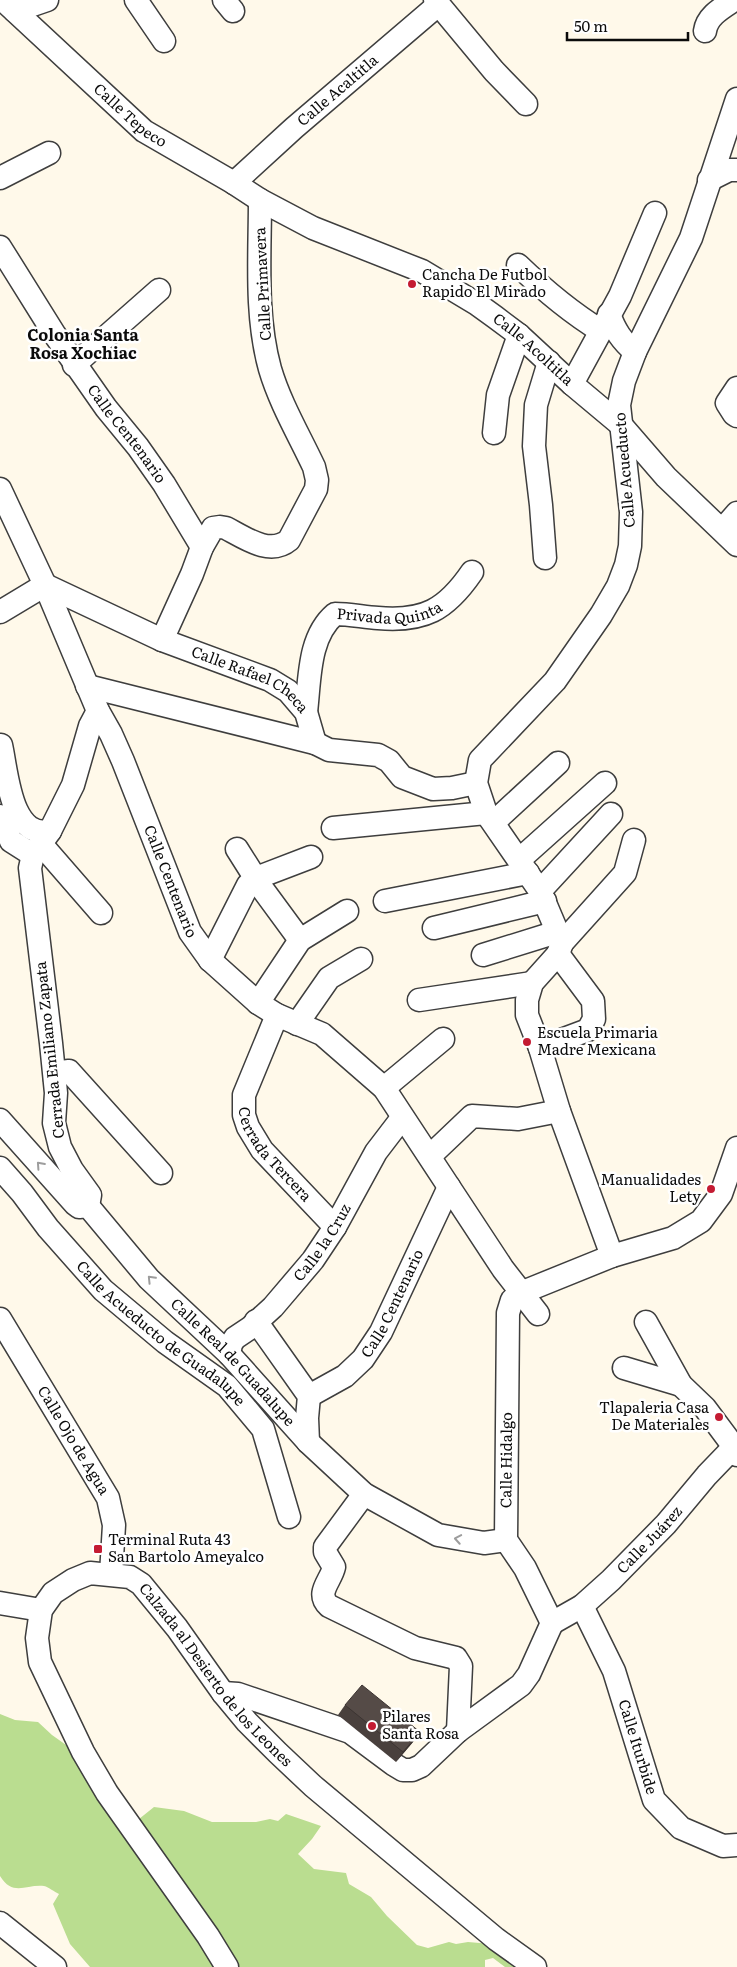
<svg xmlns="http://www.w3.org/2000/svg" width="737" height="1967" font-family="Literata,serif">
<rect width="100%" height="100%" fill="#fff9ea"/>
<path fill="#badd90" d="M0,1714L15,1720L38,1722L52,1735L90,1762L139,1819L154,1807L184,1811L212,1822H256L270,1819L278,1821L286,1814L321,1826L312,1839L298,1854L314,1869L346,1873L349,1884L371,1897L387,1916L417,1945L428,1948L449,1942L456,1944L468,1942L491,1944L528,1967H505L493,1958L485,1960V1967H90L70,1944L53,1904L59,1894C54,1892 49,1887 44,1886C26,1884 13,1897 0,1876Z"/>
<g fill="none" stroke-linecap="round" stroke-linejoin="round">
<defs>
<g id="minor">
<path id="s1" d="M3,0L144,131L234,183L260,200L313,228L422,271L477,304L495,317L519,335L572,384L621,425L666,477L737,545"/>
<path d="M136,0L164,41"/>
<path d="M224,0L233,11"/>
<path d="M435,0L494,71L526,104"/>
<path d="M15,11L47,0"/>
<path d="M705,31C707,16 722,8 734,0"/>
<path d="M0,178L49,153"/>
<path d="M709,180L729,170H737"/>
<path id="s2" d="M234,183L294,128L438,5"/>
<path id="s3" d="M0,247L55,335L106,408L138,447L164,484L202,547"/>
<path d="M518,265C544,290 570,312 601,331"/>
<path d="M609,314C615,331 622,341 635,352"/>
<path d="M74,365L159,290"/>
<path d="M572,384L620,296L655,213"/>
<path d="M737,388L727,403L734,414L737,416"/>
<path d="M494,433L498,395L519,335"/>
<path id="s4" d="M0,489L45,585L98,711L111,734L123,761L190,932L210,960L258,1003L277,1015L322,1034L384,1088L503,1269L538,1314"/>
<path d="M723,529L737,513"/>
<path d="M545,558L541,505L534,446L536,405L549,362"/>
<path id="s5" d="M0,612L45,585L162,640L270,680L288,691L306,712L315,743"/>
<path d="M162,640L192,574L202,547L213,528L220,527L226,528C245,538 270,556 289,540L316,489L317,480L314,467C299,435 280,403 270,369C255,315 260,256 260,200"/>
<path d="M87,686L315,743L329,750L378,755L389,761L402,777L433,789L452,788L476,783"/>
<path id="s6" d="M306,712C310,679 308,637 335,614C350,614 363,617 378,618C424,622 446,610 472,572"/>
<path d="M1,745C7,771 10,839 50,831"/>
<path d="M0,816L11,841L33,855"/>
<path d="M494,822L558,763"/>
<path d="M333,828L486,813"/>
<path d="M41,844L101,913"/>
<path d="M237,849L261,887L300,940"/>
<path d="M519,860L605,783"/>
<path d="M540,891L611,814"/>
<path d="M385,901L528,873"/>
<path d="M434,928L545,901"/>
<path d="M562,943L625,873L634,840"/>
<path d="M483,955L557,932"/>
<path d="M210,960L248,885L256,878L311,857"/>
<path d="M419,1000L532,983"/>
<path d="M258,1003L300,940L347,911"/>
<path id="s7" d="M277,1015L244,1095V1115L248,1127L262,1150L335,1227"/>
<path d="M297,1024L329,978L361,959"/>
<path d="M540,1048L588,1030L594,1019L593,1001L558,954"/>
<path d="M55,1079L61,1072L69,1071L161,1173"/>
<path d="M384,1088L443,1039"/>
<path id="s8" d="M0,1120L75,1204L79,1207L88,1206L149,1279L229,1354L308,1442L364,1494L438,1535L484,1543L506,1540"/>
<path d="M430,1156L472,1116L518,1119L559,1111"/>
<path id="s9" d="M0,1168L22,1193L48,1228L103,1290L165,1342L227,1386L263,1429L289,1517"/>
<path d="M88,1206L90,1195L72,1170L60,1147L54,1123L56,1093L51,1043L30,868L33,855L50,831L73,785L90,726L98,711"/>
<path d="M612,1256L559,1111L540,1048L527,1015V1000L532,983L558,954L562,943L540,891L486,813L476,783L480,760L555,681L601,615L618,586L626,565L630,546L631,512L619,405L624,381L635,352L691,238L737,99"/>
<path id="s10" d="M0,1319L108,1498L114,1525L111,1574"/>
<path d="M256,1321L309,1396L307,1418L308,1442"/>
<path d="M646,1322L681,1385L705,1408L734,1447L737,1455"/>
<path id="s11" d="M229,1354L231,1344L235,1338L250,1328L273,1307L313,1260L335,1227L376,1152L402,1118"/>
<path d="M624,1368L681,1385"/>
<path id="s12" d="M309,1396L345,1376L363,1359L381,1332L449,1187"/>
<path d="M364,1494L325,1547V1552L334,1567C331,1581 315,1593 329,1606L415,1648L456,1658L461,1666L458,1731"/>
<path d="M0,1603L41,1610"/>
<path id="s13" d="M582,1606L614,1671L654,1800L681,1828L723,1846L737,1845"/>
<path id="s14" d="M552,1623L525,1568L506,1540L508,1313L512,1300L523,1292L612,1256L673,1238L701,1221L721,1194L737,1148"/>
<path id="s15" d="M552,1623L582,1606L611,1580L666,1524L707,1475L734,1447L737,1446"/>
<path d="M223,1693L238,1694L350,1732L393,1764L403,1770H412L421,1766L458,1731L521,1685L529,1674L552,1623"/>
<path d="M0,1923L55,1967"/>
<path id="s16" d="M227,1967L208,1936L107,1793L83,1752L40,1662L37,1638L41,1610L53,1593L73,1580L90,1573L130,1577L141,1584L177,1628L223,1693L247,1722L278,1753L313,1786L496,1939L535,1967"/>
</g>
</defs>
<use href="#minor" stroke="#3e3e3e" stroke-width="25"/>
<use href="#minor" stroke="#fff" stroke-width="22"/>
</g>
<path fill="#49403d" d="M345,1705L413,1742L396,1762L338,1715Z"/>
<path fill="#3c3432" d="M420,1732L413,1742L396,1762L403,1752Z"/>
<path fill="#554b47" stroke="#3c3432" d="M362,1685L420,1732L403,1752L345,1705Z"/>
<defs><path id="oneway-chevron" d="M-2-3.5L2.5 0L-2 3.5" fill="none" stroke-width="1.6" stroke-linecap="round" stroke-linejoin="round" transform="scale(1.25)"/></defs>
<g stroke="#9d9d9d">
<use href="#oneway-chevron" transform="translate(40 1165) rotate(-132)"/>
<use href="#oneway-chevron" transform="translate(151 1279) rotate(-134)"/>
<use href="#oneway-chevron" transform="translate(458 1539) rotate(-170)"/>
</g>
<g fill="#c41b32" stroke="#fff" stroke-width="2">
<circle cx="412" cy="284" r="5"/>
<circle cx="527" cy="1042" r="5"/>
<circle cx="711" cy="1189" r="5"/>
<circle cx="719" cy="1417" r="5"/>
<rect x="93" y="1544" width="10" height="10" rx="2.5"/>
<circle cx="372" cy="1726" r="5"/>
</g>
<g text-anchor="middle" stroke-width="5" stroke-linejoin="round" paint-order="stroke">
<g font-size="15" fill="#0b0b0b" stroke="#fff">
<text dy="5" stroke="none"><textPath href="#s2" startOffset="139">Calle Acaltitla</textPath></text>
<text dy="5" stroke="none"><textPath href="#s1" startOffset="172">Calle Tepeco</textPath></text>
<text transform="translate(263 284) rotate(-93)" y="5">Calle Primavera</text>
<text dy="5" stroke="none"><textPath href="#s1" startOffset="641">Calle Acoltitla</textPath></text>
<text dy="5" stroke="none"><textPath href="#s3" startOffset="226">Calle Centenario</textPath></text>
<text transform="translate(625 470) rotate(-95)" y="5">Calle Acueducto</text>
<text dy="5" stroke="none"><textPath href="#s6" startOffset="160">Privada Quinta</textPath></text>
<text dy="5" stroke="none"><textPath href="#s5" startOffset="279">Calle Rafael Checa</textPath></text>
<text dy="5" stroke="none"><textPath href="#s4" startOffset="428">Calle Centenario</textPath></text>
<text transform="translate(50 1050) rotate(-96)" y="5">Cerrada Emiliano Zapata</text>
<text dy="5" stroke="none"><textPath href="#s7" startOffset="156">Cerrada Tercera</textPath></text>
<text dy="5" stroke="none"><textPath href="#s11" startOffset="148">Calle la Cruz</textPath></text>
<text dy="5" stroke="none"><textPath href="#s12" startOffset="129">Calle Centenario</textPath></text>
<text dy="5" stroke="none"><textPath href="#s9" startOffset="232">Calle Acueducto de Guadalupe</textPath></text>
<text dy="5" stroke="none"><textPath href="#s8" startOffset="340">Calle Real de Guadalupe</textPath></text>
<text dy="5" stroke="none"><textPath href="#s10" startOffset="142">Calle Ojo de Agua</textPath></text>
<text dy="5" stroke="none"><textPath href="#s14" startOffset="175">Calle Hidalgo</textPath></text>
<text dy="5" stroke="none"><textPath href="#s15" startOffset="129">Calle Juárez</textPath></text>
<text dy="5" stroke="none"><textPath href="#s16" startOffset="645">Calzada al Desierto de los Leones</textPath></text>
<text dy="5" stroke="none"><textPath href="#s13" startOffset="152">Calle Iturbide</textPath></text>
</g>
<g font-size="15" fill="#0b0b0b" stroke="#fff" text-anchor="start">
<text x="422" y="280">Cancha De Futbol<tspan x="422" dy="17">Rapido El Mirado</tspan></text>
<text x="537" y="1038">Escuela Primaria<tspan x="537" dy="17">Madre Mexicana</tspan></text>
<text x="701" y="1185" text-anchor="end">Manualidades<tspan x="701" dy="17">Lety</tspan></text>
<text x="709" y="1413" text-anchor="end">Tlapaleria Casa<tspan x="709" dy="17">De Materiales</tspan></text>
<text x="108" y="1545">Terminal Ruta 43<tspan x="108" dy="17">San Bartolo Ameyalco</tspan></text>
<text x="382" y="1722">Pilares<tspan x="382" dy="17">Santa Rosa</tspan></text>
</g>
<g font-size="16" font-weight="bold" fill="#0b0b0b" stroke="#fff">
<text x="83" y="341">Colonia Santa<tspan x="83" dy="18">Rosa Xochiac</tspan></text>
</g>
</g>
<path d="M567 32v8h121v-8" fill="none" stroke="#0b0b0b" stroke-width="2.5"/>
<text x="574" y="32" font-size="15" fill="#0b0b0b" stroke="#ffffff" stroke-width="4" paint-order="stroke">50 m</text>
</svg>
